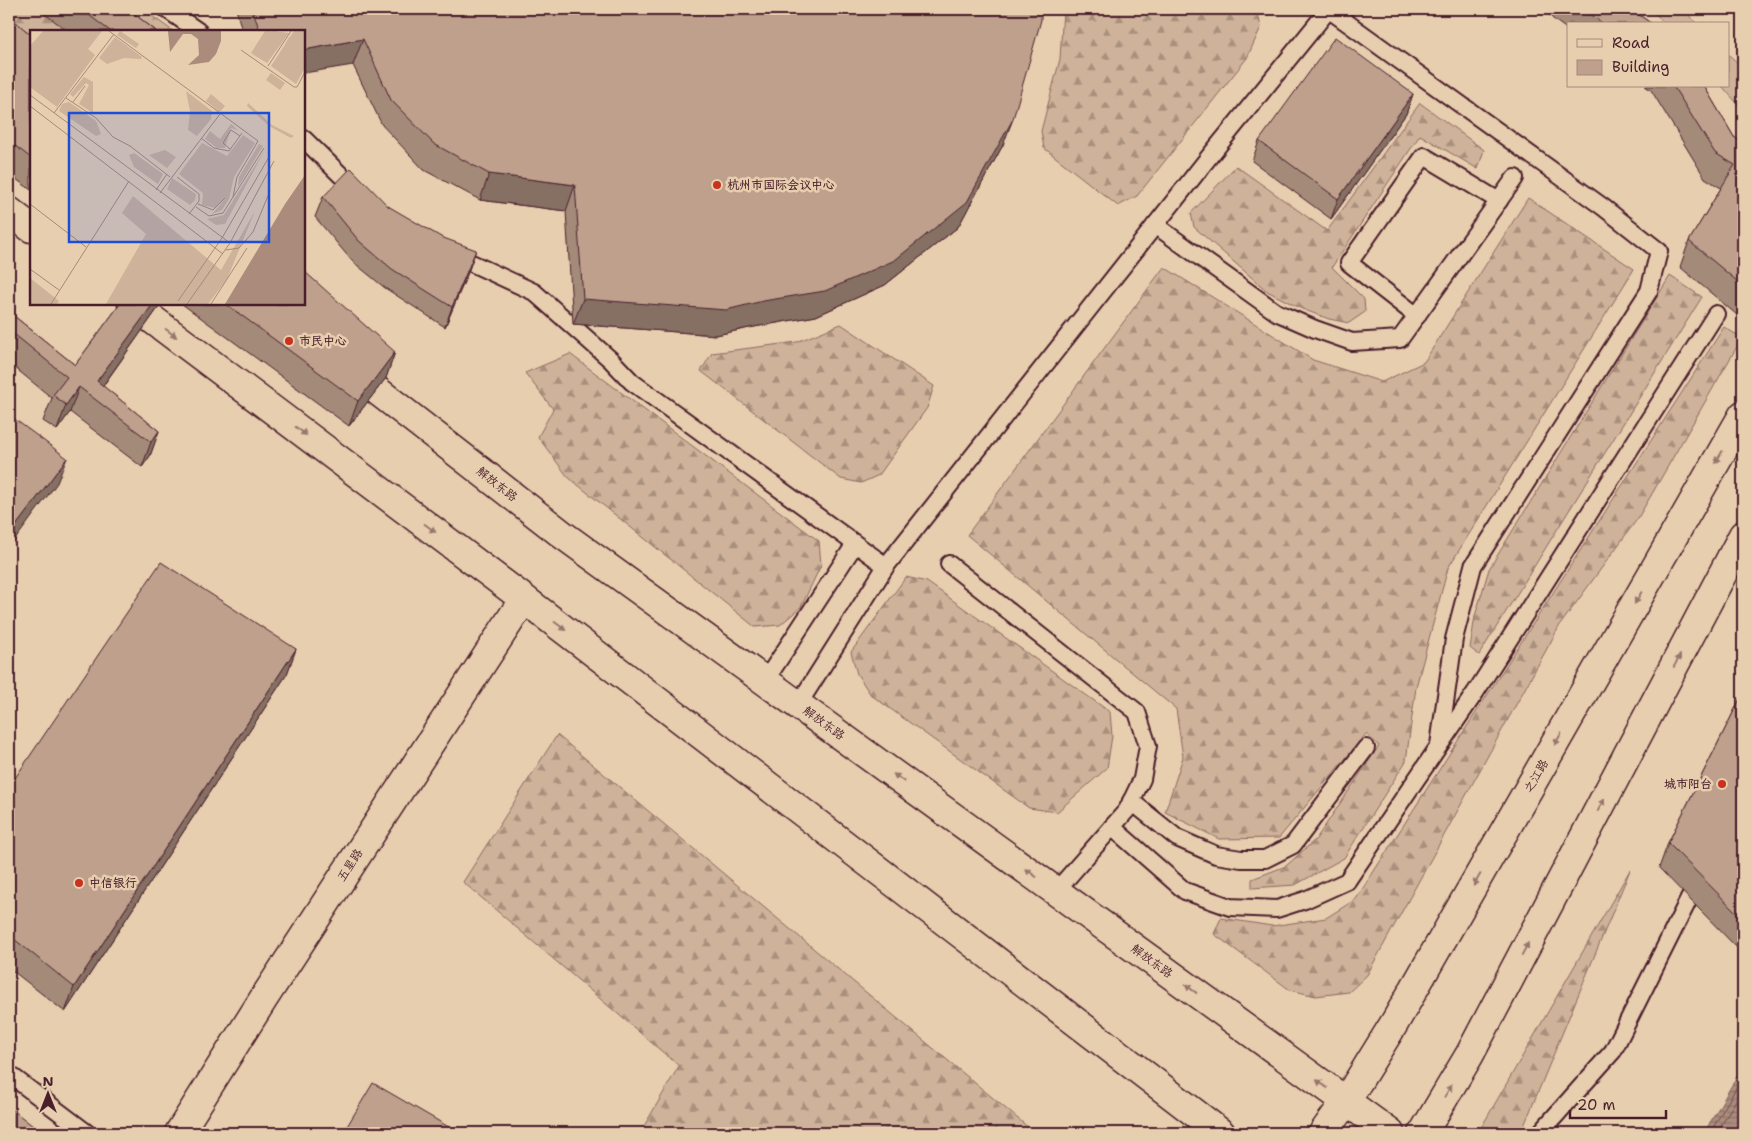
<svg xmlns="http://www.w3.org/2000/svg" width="1752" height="1142" font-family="'Shantell Sans','LXGW WenKai TC',sans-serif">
<defs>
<pattern id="forest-firs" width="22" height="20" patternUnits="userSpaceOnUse" patternTransform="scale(1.25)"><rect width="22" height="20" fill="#ceb299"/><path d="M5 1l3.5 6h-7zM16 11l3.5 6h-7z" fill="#a9907d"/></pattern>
<pattern id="water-rules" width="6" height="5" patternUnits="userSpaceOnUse" patternTransform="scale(1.25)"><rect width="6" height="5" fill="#ab8c7c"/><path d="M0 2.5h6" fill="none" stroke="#8d7266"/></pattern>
</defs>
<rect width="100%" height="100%" fill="#e7ceaf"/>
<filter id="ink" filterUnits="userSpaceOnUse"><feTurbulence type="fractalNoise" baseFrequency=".02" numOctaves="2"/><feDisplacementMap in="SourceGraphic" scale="10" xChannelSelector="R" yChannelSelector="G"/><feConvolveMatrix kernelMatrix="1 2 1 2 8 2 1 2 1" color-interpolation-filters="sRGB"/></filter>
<g filter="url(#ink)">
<g fill="#ceb299" stroke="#8c6862">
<path d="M1651,9H1683L1697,24H1665Z"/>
<path d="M1728,54L1743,68V110L1722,86H1728Z"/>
</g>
<g fill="url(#forest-firs)" stroke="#8c6862">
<path d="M9,9H142L173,31H31V60L9,46Z"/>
<path d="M1063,9H1257L1261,27L1247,58L1137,196L1118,206L1044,148L1041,131L1060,59Z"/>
<path d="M1420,103L1484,150L1478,169L1420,135L1332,267L1364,299L1365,312L1349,323L1329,319L1302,309L1267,291L1194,227L1191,213L1236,166L1327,231Z"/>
<path d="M1528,198L1634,269L1448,568L1416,687L1406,761L1344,858L1295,885L1252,888V879L1286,866L1316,839L1379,746L1366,734L1279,838L1219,839L1165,812L1183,757L1176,709L967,535L1164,267L1313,360L1382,382L1424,362Z"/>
<path d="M1670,276L1702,297L1479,655L1470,648L1475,616L1489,569Z"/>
<path d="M841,324L934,386L927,408L879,475L861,483L841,479L701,371L712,353L797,342Z"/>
<path d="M1724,327L1742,338L1638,518L1560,625L1367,975L1349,992L1316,996L1290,990L1214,934L1221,918L1272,926L1326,918L1356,899Z"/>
<path d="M570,354L819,541L821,565L801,607L780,625L755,627L568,477L538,437L553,409L525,373Z"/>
<path d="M906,577L927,582L1110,712L1112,736L1107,768L1057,812L1029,808L871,695L857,674L851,652Z"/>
<path d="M557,735L1035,1133H640L679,1066L463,882Z"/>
<path d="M1630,870L1521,1133H1478Z"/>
</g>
<path fill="url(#water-rules)" stroke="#84605c" d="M1743,1066V1133H1704Z"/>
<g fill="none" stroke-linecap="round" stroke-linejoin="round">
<g stroke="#714b4b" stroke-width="1">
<path d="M1710,1133L1743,1076"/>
<path d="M1717,1133L1743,1088"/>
</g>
<defs>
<g id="lane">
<path d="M166,9L198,31"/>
<path d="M1328,9L1603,207L1659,251L1649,291L1473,566L1454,639L1439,745"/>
<path d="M304,139L357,191"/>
<path d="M1155,225L1276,312L1315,329L1352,342L1400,339L1515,178"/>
<path d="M452,254L534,292L611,360L632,382L886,566"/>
<path d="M1417,316L1349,263L1424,156L1499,201"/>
<path d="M949,564L1137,712L1148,746L1142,779L1127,810L1056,891"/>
<path d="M765,681L855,544"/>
<path d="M798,705L886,566L1209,157L1329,9"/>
<path d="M1131,801L1177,838L1216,855L1241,859H1265L1293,845L1366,748"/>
<path d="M1112,827L1185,891L1230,907L1277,909L1305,900L1347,881L1475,693L1716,314"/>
<path d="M9,1074L87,1133"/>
<path d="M1540,1133L1613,1051L1699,879"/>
</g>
<path id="street" d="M179,1133L264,998L524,599"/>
<g id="primary">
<path d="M9,211L31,228"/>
<path d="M132,304L524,599L1221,1133"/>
<path d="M348,368L563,535L1390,1133"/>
<path d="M1323,1133L1346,1101L1395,1022L1743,415"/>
<path d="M1423,1133L1470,1054L1743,535"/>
</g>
</defs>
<use href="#lane" stroke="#4a1f2b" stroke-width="20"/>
<use href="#street" stroke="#4a1f2b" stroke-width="31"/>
<use href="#primary" stroke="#4a1f2b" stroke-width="31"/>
<use href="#lane" stroke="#e7ceaf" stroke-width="16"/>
<use href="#street" stroke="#e7ceaf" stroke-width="28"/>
<use href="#primary" stroke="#e7ceaf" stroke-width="28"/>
</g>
<g fill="#a38a79" stroke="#4a1f2b">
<path d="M38,9H128L156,31H68Z"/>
<path d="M236,9H1041L1003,145L958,227L885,285L816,316L754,327L716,335L573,324L566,211L480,200L424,170L382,125L353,65L304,31H242Z"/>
<path d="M1543,9H1631L1652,24H1568V30L1553,19Z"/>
<path d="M9,16L31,35V190L9,174Z"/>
<path d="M1645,86H1704L1734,137L1743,143V320L1680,267L1689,241L1721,188L1705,178L1651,90Z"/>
<path d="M1413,94L1406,114L1331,219L1252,161L1259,141Z"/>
<path d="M323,197L388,206L469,270L445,327L385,288L352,261L315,217Z"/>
<path d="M120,304H161L103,386L159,431L150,456L142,467L70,412L57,430L43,421L52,398L9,363V312L75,365Z"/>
<path d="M182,304H304L395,352L386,378L349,426Z"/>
<path d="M296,649L287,674L65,1012L9,968V787Z"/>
<path d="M1743,693V954L1659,868L1668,843Z"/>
</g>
<g fill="#857063" stroke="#4a1f2b">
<path d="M363,39L353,65L304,73V50Z"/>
<path d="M1413,94L1406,114L1331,219L1338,199Z"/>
<path d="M1013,119L1003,145L958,227L885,285L816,316L754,327L716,335L573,324L583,299Z"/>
<path d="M489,174L575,185L566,211L480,200Z"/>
<path d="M476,250L469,270L445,327L452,307Z"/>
<path d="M153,304H161L94,398L97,381Z"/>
<path d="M395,352L386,378L349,426L358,401Z"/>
<path d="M79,387L70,412L57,430L66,405Z"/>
<path d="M159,431L150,456L142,467L151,442Z"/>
<path d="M67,458L57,483L9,548V535Z"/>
<path d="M296,649L287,674L65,1012L74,987Z"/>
<path d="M33,1126L30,1133H27Z"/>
</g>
<g fill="#bea08d" stroke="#4a1f2b">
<path d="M81,9H128L156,31H110Z"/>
<path d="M252,9H1041V20L1013,119L967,202L895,260L825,291L763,301L726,310L583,299L575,185L489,174L434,144L391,100L363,39L304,50V31H260Z"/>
<path d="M1583,9H1631L1652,24H1604Z"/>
<path d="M9,16L31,35V158L9,141Z"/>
<path d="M1335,37L1413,94L1338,199L1259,141Z"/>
<path d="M1673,86H1704L1734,137L1743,143V286L1689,241L1735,165L1715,153Z"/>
<path d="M351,168L388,206L441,237L476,250L452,307L392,269L359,241L323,197Z"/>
<path d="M304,271L395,352L358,401L226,304H304Z"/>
<path d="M120,304H153L97,381L159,431L151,442L79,387L66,405L53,395L67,377L9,330V312L75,365Z"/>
<path d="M9,415L67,458L9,535Z"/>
<path d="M161,562L296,649L74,987L9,935V787Z"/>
<path d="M1743,693V919L1668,843Z"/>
<path d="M373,1083L459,1133H343Z"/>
<path d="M9,1107L33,1126L27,1133H9Z"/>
</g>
<defs><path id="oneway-solid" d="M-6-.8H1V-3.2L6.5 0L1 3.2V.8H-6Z" transform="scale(1.25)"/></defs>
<g fill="#98766d">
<use href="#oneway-solid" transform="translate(171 333) rotate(37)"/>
<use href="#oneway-solid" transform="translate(301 431) rotate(37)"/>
<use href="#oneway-solid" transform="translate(1719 457) rotate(120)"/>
<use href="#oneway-solid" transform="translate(430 528) rotate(37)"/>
<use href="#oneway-solid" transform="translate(1638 598) rotate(120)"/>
<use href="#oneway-solid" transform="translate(560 626) rotate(37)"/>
<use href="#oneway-solid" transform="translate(1677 661) rotate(-62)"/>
<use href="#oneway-solid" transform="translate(1558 739) rotate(120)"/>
<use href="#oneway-solid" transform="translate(899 778) rotate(-144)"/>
<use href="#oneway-solid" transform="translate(1601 805) rotate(-62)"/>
<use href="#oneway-solid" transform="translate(1031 873) rotate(-144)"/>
<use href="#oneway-solid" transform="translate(1477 880) rotate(120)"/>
<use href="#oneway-solid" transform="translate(1525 949) rotate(-62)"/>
<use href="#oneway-solid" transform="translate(1191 989) rotate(-144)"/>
<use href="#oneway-solid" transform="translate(1322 1084) rotate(-144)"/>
<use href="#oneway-solid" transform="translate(1448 1091) rotate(-59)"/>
</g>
</g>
<g fill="#c8321e" stroke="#e7ceaf" stroke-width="2">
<circle cx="717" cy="185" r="5"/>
<circle cx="289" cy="341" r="5"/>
<circle cx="1722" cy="784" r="5"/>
<circle cx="79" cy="883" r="5"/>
</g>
<g text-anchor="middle" stroke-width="5" stroke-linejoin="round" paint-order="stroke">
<g font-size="12" font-weight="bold" fill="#4a1f2b" stroke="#e7ceaf" text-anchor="start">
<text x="727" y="189">杭州市国际会议中心</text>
<text x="299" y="345">市民中心</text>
<text x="1712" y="788" text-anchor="end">城市阳台</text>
<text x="89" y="887">中信银行</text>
</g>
<g font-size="12" fill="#4a1f2b" stroke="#e7ceaf">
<text transform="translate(497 484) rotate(38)" y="4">解放东路</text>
<text transform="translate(824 723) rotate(36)" y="4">解放东路</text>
<text transform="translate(1536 776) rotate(-60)" y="4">之江路</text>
<text transform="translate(350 865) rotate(-57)" y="4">五星路</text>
<text transform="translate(1152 961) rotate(36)" y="4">解放东路</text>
</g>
</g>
<g transform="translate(30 30)">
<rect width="275" height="275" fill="#e7ceaf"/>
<path d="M13,1H72L58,19L65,25L27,77L0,57V16ZM235,1L259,3L237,33L221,23ZM264,1H275V38L266,54L241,36ZM218,73L242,95L264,106L261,108L239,96L217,76Z" fill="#ceb299"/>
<path d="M90,1L109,14L106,18L87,5ZM243,1L257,3L250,14L235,5H240ZM264,1H275V31L266,38L268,28L255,15L259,7L270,10ZM85,7L112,27L111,29L94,28L77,34L69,28ZM241,43L255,53L250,60L236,50ZM54,47L63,52V83L49,74L59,55L56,53L43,67L40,64ZM156,61L182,81L181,89L167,106L158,100L160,81ZM181,64L195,76L190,82L176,71ZM39,72L66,91L71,104L66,106L29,81L32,74ZM201,94L208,100L201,98L195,118H187L175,109L180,101L190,109ZM213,105L225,113L204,147L199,169L192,180L182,184L196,168L185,178L172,175L173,163L149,144L172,113L197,126ZM229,114L233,116L208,157L209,147ZM135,120L146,127L137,138L119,125ZM235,120L195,194L186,195L177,189L194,185ZM104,123L133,144L128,154L104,137L99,125ZM142,148L166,164L165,170L160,175L137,159ZM103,166L191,240L225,181L197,249L178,274H76L116,204L92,183ZM0,248L29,271L27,274H0Z" fill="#ceb299"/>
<path d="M138,1H191V11L186,24L179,32L158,35L169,25L168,9L161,4H153L140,22ZM275,145V274H195L255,174Z" fill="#ab8c7c"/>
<path fill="none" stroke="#a8887a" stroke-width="1" d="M79,1L228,111L207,147L203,167M211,20L264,57H267L275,42M238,36L261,1M0,65L200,213M36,68L66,88L83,107L100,116L140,147M43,72L55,56M0,76L193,224M24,83L84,4M171,108L184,118L199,121L212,103M200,119L193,113L201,100L210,106M147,147L169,164V171L159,184M126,160L137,144M130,163L190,84M0,174L56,217M168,174L183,180L195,168M166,177L179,186L193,183L234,118M196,220L209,218L223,202L240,161M0,239L29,260M148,271L192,208L239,127M21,274L99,151M157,274L200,213L244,131M181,274L217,218"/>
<path fill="#1d4ed8" fill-opacity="0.15" stroke="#1d4ed8" stroke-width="2.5" d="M39,83H239V212H39Z"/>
<rect width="275" height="275" fill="none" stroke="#4a1f2b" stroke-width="2.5"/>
</g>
<rect width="1752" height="1142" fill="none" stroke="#e7ceaf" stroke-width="30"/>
<rect x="15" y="15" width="1722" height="1112" fill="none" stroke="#4a1f2b" stroke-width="2" filter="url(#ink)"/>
<rect x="1567" y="22" width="162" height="65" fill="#e7ceaf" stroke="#a8887a"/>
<rect x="1577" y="39" width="25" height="8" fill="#e7ceaf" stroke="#a8887a"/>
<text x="1612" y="48" font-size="15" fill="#4a1f2b">Road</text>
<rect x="1577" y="60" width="25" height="15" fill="#bea08d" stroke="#a8887a"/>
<text x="1612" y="72" font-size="15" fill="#4a1f2b">Building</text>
<g transform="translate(48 1094)" stroke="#e7ceaf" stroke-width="4" paint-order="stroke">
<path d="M0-4L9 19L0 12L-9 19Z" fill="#4a1f2b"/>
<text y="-8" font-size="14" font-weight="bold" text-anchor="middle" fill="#4a1f2b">N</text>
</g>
<path d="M1570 1110v8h96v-8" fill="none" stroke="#4a1f2b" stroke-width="2.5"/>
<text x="1577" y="1110" font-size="15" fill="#4a1f2b" stroke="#e7ceaf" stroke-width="4" paint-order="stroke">20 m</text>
</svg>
